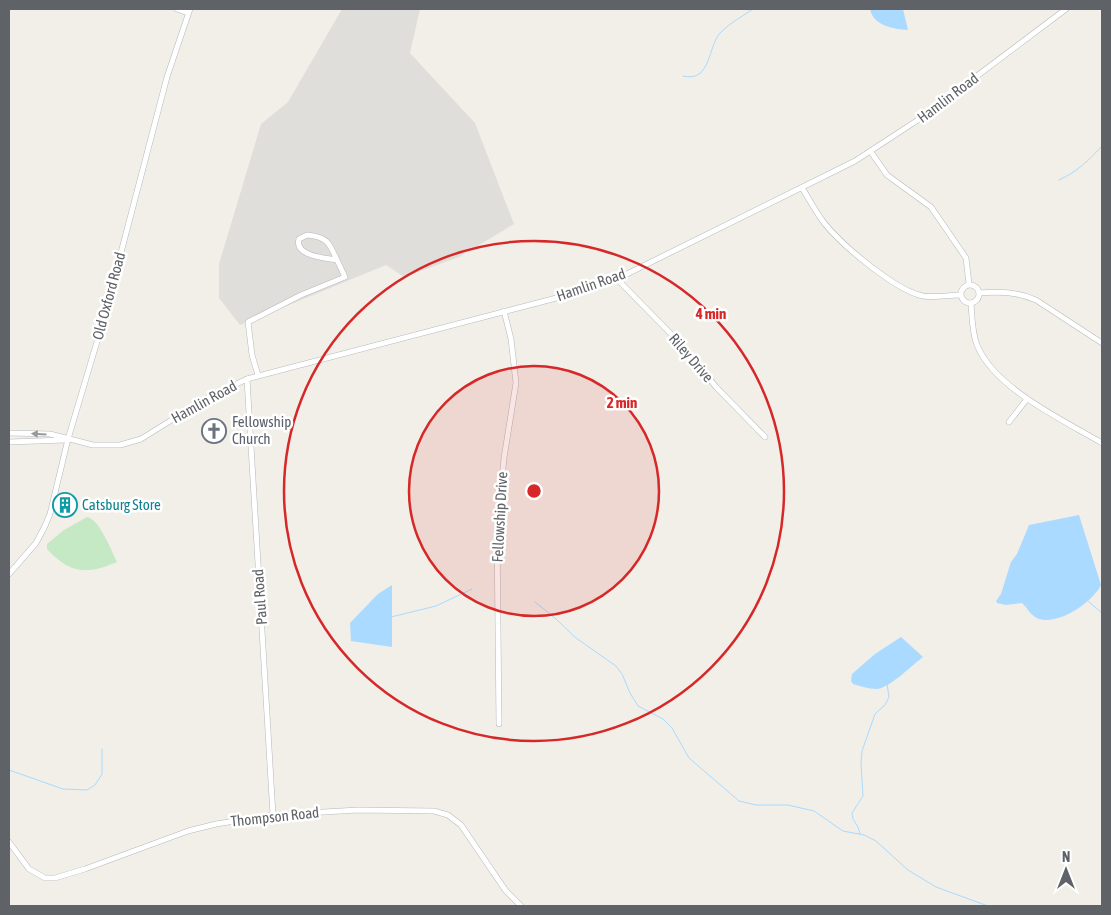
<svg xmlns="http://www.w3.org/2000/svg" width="1111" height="915" font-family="'Asap Condensed',sans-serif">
<rect width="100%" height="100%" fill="#f1efe8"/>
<path fill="#e0deda" d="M342,9H420L410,53L475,123L514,224L459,257L404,277L386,265L240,325L219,298V264L261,124L288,102Z"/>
<path fill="#c5e8c5" d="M87,517C100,520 111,550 117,562C87,575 70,574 47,549V544L64,530Z"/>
<g fill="#aadaff">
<path d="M870,9H903L908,30C894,29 873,26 870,9Z"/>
<path d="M1079,515L1101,585C1093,602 1059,625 1039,619C1031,616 1028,609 1022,603L1006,605L997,603L996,601L1001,594L1011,562L1017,554L1029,525Z"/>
<path d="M392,585V647L351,641L350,623L378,594Z"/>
<path d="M901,637L923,657C911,666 891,687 877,689C869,689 860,686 853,684L851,681L852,674L875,654Z"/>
</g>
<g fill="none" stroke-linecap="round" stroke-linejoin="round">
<g stroke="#aadaff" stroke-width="1">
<path d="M683,76C712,83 707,46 721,32C730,23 743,16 753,9"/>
<path d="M1059,180C1077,172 1089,160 1102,146"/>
<path d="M1088,601L1102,613"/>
<path d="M535,602L556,619L576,638L616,666L622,674L630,693L638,706L663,719L672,728L689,758L739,801L756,805H788L814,811L843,831L864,835L876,841L908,870L936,887L988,906"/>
<path d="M391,617L436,606L472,589"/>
<path d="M9,770L63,789L87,790L95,785L102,774V749"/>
<path d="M860,834L858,827L853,819L852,813L863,796L861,763L862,751L875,714L885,705L889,697L887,684"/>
</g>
<defs>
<g id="minor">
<path d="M177,9L188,13"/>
<path d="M871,152L887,175L931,207L966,258L969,284"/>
<path d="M802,188C810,200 816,213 825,224C843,246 892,287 919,295C932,299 947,295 960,295"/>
<path d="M307,235C327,237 329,242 337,260C325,258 294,256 299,239Z"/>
<path d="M616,278L681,344L716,387L765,437"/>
<circle cx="970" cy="294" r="9"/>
<path d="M979,293C1000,291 1017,292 1036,300L1102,343"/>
<path d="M971,303C972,317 972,332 977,345C994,388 1063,420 1102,443"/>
<path d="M258,375L252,355L248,322L301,295L345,277L337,260"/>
<path d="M247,379L273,815"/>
<path d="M1009,422L1027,399"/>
<path d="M9,433L50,434L93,445H120L141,439L207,398L247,379L564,296L594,287L627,274L855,161L921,118L1066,9"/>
<path d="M9,442L65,440"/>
<path d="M9,574L36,543L45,526L50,514L68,439L102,325L167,77L190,9"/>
<path d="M499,724L497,531L504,458L516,383L511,339L504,311"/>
<path d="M9,842L29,869L45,878H55L85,869L188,831L216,824L273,815L358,810L434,811L448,815L461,825L506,891L521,906"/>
</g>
</defs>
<use href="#minor" stroke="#b5b8bc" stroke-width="6"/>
<use href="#minor" stroke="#fff" stroke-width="5"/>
</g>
<defs><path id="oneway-solid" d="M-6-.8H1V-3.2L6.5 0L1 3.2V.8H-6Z" transform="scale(1.25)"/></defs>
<use fill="#979a9d" href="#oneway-solid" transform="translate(39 434) rotate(-177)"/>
<circle cx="534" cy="491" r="125" fill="#d62828" fill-opacity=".12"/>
<g fill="none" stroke="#d62828" stroke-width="2.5">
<circle cx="534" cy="491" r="125"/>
<circle cx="534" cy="491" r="250"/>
</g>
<defs>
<symbol id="church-ring" viewBox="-11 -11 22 22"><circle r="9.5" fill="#fff" stroke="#6b7280" stroke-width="1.5"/><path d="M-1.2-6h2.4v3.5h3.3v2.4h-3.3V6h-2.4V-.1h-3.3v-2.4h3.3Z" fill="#6b7280"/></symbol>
<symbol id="building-ring" viewBox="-11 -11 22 22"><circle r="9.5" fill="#fff" stroke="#0f9aa8" stroke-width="1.5"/><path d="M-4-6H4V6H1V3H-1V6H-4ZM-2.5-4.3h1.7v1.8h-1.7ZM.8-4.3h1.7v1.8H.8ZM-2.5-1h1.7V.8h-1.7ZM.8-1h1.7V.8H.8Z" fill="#0f9aa8"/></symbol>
</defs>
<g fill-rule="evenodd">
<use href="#church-ring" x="200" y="417" width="28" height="28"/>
<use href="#building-ring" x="51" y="491" width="28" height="28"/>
</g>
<g text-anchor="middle" stroke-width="5" stroke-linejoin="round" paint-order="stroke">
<g font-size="15" fill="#5f6368" stroke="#fff">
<text transform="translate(948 98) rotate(-37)" y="5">Hamlin Road</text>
<text transform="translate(591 285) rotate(-19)" y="5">Hamlin Road</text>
<text transform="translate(109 296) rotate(-75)" y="5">Old Oxford Road</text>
<text transform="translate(691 358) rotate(49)" y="5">Riley Drive</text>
<text transform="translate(204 402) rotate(-29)" y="5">Hamlin Road</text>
<text transform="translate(500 517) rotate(-87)" y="5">Fellowship Drive</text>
<text transform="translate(260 597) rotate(-94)" y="5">Paul Road</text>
<text transform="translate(275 817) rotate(-6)" y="5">Thompson Road</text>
</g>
<g font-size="15" fill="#5b616d" stroke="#fff" text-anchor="start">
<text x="232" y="427">Fellowship<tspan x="232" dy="17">Church</tspan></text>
</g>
<g font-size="15" fill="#0d838f" stroke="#fff" text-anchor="start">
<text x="82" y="510">Catsburg Store</text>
</g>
</g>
<circle cx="534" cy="491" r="8" fill="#d62828" stroke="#fff" stroke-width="2.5"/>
<g font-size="15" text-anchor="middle" font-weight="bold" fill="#d62828" stroke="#fff" stroke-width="5" stroke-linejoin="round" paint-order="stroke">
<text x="711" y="319">4 min</text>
<text x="622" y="408">2 min</text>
</g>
<rect width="1111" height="915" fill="none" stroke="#5f6368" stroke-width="20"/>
<g transform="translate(1066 870)" stroke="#ffffff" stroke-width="4" paint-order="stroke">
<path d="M0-4L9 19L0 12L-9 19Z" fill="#5f6368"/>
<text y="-8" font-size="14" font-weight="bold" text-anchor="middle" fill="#5f6368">N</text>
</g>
</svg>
